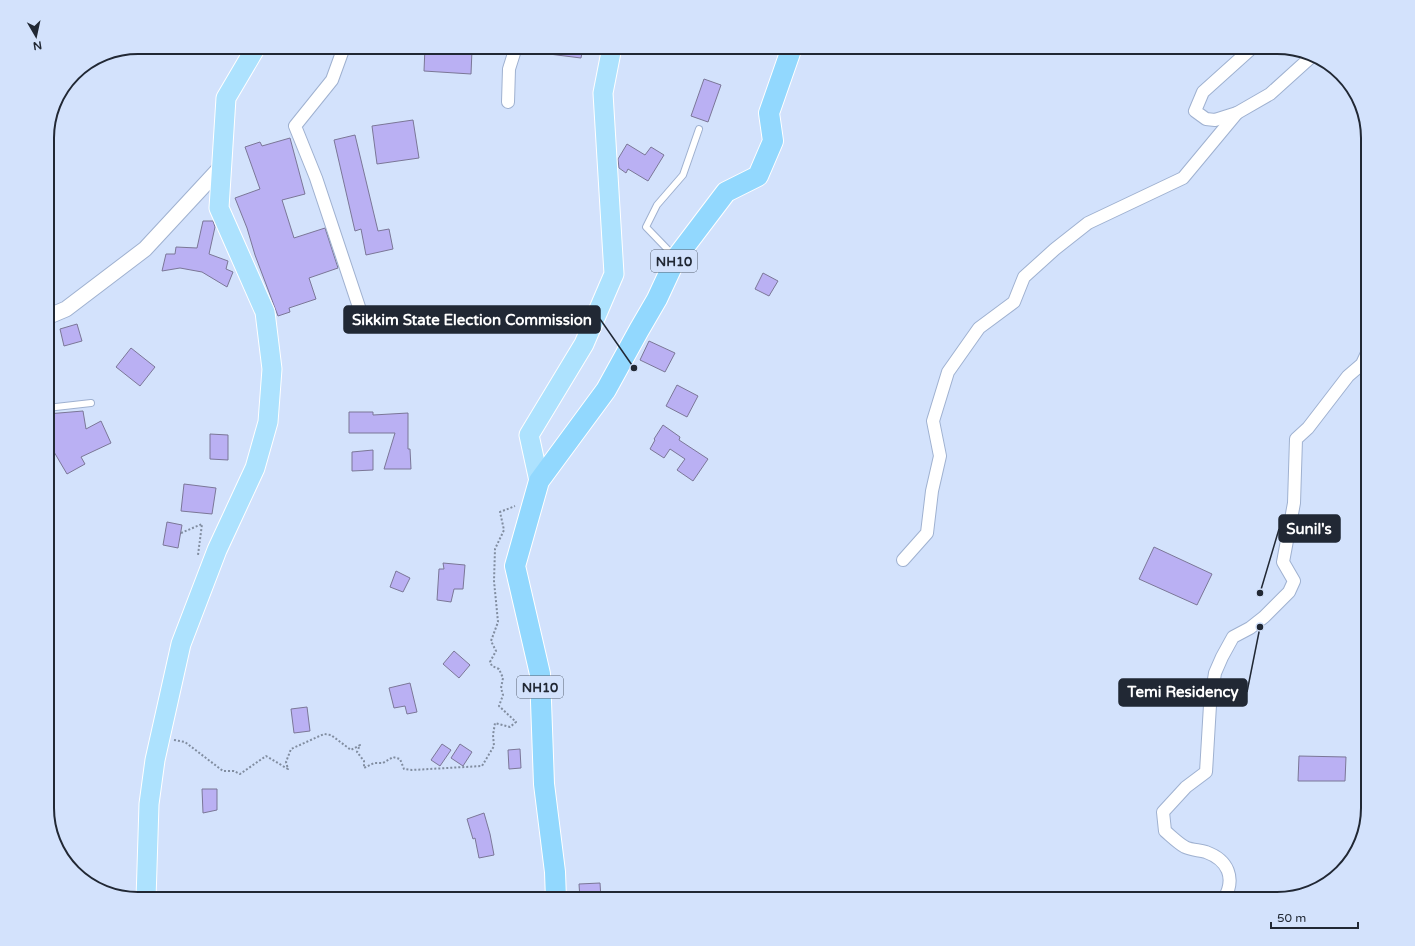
<svg xmlns="http://www.w3.org/2000/svg" width="1415" height="946" font-family="'Varela Round',sans-serif">
<rect width="100%" height="100%" fill="#d3e2fc"/>
<g fill="#bab0f3" stroke="#7b7797">
<path d="M425,47L472,50L471,74L424,71Z"/>
<path d="M541,47H583L581,58L541,53Z"/>
<path d="M704,79L721,85L708,122L691,116Z"/>
<path d="M413,120L419,158L377,164L372,126Z"/>
<path d="M355,135L378,231L389,229L393,249L366,255L361,229L355,231L334,140Z"/>
<path d="M290,138L305,194L282,200L294,238L325,228L338,268L309,278L316,299L289,308L290,312L278,316L255,255L247,228L235,198L260,189L245,147L260,142L262,146Z"/>
<path d="M627,144L645,155L651,147L664,155L648,181L628,169L626,173L619,168L618,159Z"/>
<path d="M203,221H213L215,227L209,254L228,261L226,269L233,272L227,287L202,272L180,268L162,271L166,254H175L176,247L197,248Z"/>
<path d="M763,273L778,281L769,296L755,289Z"/>
<path d="M77,324L82,341L64,346L60,329Z"/>
<path d="M649,341L675,353L665,372L640,360Z"/>
<path d="M131,348L155,367L140,386L116,367Z"/>
<path d="M677,385L698,396L687,417L666,406Z"/>
<path d="M83,411L86,429L101,421L111,443L81,457L85,464L67,474L47,440V414Z"/>
<path d="M349,412H373V415L408,413V449H410L411,469H384L395,433H349Z"/>
<path d="M663,425L680,437L679,440L708,459L693,481L677,470L685,459L670,449L664,458L650,449L655,440L654,439Z"/>
<path d="M210,434L228,435V460L210,459Z"/>
<path d="M373,450V470L352,471V452Z"/>
<path d="M184,484L216,488L212,514L181,511Z"/>
<path d="M167,522L182,525L178,548L163,545Z"/>
<path d="M1154,547L1212,574L1197,605L1139,579Z"/>
<path d="M443,563L465,565L463,589H454L451,602L437,600L439,569H444Z"/>
<path d="M396,571L410,578L403,592L390,587Z"/>
<path d="M454,651L470,665L459,678L443,664Z"/>
<path d="M410,683L417,712L407,714L405,706L394,708L389,688Z"/>
<path d="M307,707L310,731L294,733L291,709Z"/>
<path d="M442,744L451,750L440,766L431,760Z"/>
<path d="M460,744L472,752L463,766L451,758Z"/>
<path d="M520,749L521,768L509,769L508,750Z"/>
<path d="M1299,756L1346,757L1345,781H1298Z"/>
<path d="M202,789H217V810L203,813Z"/>
<path d="M484,813L490,834L494,855L479,858L475,838L473,839L467,819Z"/>
<path d="M600,883L601,899H580L579,884Z"/>
</g>
<g fill="none" stroke-linecap="round" stroke-linejoin="round">
<defs>
<g id="service">
<path d="M675,257L646,227L657,205L683,175L699,129"/>
<path d="M47,408L91,403"/>
</g>
<g id="minor">
<path d="M344,47L332,80L295,126L316,178L360,310"/>
<path d="M1253,47L1203,92L1195,111L1206,119L1215,120L1237,113L1270,94L1311,57"/>
<path d="M508,102L509,69L516,47"/>
<path d="M903,560L927,533L932,491L940,456L933,421L948,372L979,328L1014,302L1024,277L1055,249L1088,223L1183,178L1237,113"/>
<path d="M1224,899C1236,878 1228,860 1206,852C1199,850 1191,850 1185,847C1178,843 1171,836 1165,831L1163,812L1186,787L1206,772L1210,705L1215,673L1222,657L1233,637L1250,628L1264,617L1289,592L1294,581L1283,562L1294,503L1296,439L1308,428L1348,376L1362,364L1368,351"/>
</g>
<path id="tertiary" d="M47,317L66,309L145,249L221,167"/>
<g id="primary">
<path d="M539,481L529,435L584,344L614,274L603,93L612,47"/>
<path d="M146,899L149,804L155,760L181,644L217,550L255,468L268,422L272,369L265,312L219,208L226,98L256,47"/>
</g>
<path id="trunk" d="M556,899L555,872L544,784L540,674L515,566L539,481L606,390L639,330L657,299L676,258L726,192L758,176L773,141L769,113L792,47"/>
</defs>
<use href="#service" stroke="#9fb1d0" stroke-width="8"/>
<use href="#minor" stroke="#9fb1d0" stroke-width="14"/>
<use href="#tertiary" stroke="#9fb1d0" stroke-width="17"/>
<use href="#primary" stroke="#fff" stroke-width="21"/>
<use href="#trunk" stroke="#fff" stroke-width="22"/>
<g stroke="#818da0" stroke-width="2" stroke-dasharray="2 2" stroke-linecap="butt">
<path d="M181,533L202,524L198,555"/>
<path d="M174,740L185,742L223,771H234L240,774L266,756L288,769L286,762L291,749L324,734L331,735L351,750L360,745L357,752L364,761V768L374,763H383L393,757L400,759L404,769L412,770L482,766L494,746L493,735L495,723L510,727L516,722L499,706L503,695L501,688L503,678L499,669L492,666L490,662L496,651L491,641L498,622L494,581L495,549L504,530L500,512L515,506"/>
</g>
<use href="#service" stroke="#fff" stroke-width="6"/>
<use href="#minor" stroke="#fff" stroke-width="12"/>
<use href="#tertiary" stroke="#fff" stroke-width="15"/>
<use href="#primary" stroke="#ade2fe" stroke-width="19"/>
<use href="#trunk" stroke="#92d8fe" stroke-width="20"/>
</g>
<g text-anchor="middle" stroke-width="3.5" stroke-linejoin="round" paint-order="stroke">
<g fill="#d3e2fc" stroke="#566070" stroke-width="1">
<rect x="651" y="250" width="46" height="22" rx="3"/>
<rect x="517" y="676" width="46" height="22" rx="3"/>
</g>
<g font-size="13" font-weight="bold" fill="#212834">
<text x="674" y="266">NH10</text>
<text x="540" y="692">NH10</text>
</g>
</g>
<path d="M0 0H1415V946H0ZM138 54H1277A84 84 0 0 1 1361 138V808A84 84 0 0 1 1277 892H138A84 84 0 0 1 54 808V138A84 84 0 0 1 138 54Z" fill="#d3e2fc" fill-rule="evenodd"/>
<path fill="none" stroke="#212834" stroke-width="2" d="M138 54H1277A84 84 0 0 1 1361 138V808A84 84 0 0 1 1277 892H138A84 84 0 0 1 54 808V138A84 84 0 0 1 138 54Z"/>
<path fill="none" stroke="#212834" stroke-width="1.5" d="M634 368L600 319M1260 593L1279 529M1260 627L1247 692"/>
<g fill="#212834" stroke="#d3e2fc" stroke-width="1.5">
<circle cx="634" cy="368" r="4"/>
<circle cx="1260" cy="593" r="4"/>
<circle cx="1260" cy="627" r="4"/>
</g>
<g fill="#212834" stroke="#212834" stroke-width="1.5">
<rect x="344" y="306" width="256" height="27" rx="4"/>
<rect x="1279" y="515" width="61" height="27" rx="4"/>
<rect x="1119" y="679" width="128" height="27" rx="4"/>
</g>
<g font-size="15" text-anchor="middle" font-weight="bold" fill="#fff">
<text x="472" y="325">Sikkim State Election Commission</text>
<text x="1309" y="534">Sunil's</text>
<text x="1183" y="697">Temi Residency</text>
</g>
<g transform="translate(36 36) rotate(171)" stroke="#d3e2fc" stroke-width="3" paint-order="stroke">
<path d="M0-3L7 15L0 10L-7 15Z" fill="#212834"/>
<text y="-6" font-size="11" font-weight="bold" text-anchor="middle" fill="#212834">N</text>
</g>
<path d="M1271 922v6h87v-6" fill="none" stroke="#212834" stroke-width="2"/>
<text x="1277" y="922" font-size="12" fill="#212834" stroke="#d3e2fc" stroke-width="3" paint-order="stroke">50 m</text>
</svg>
